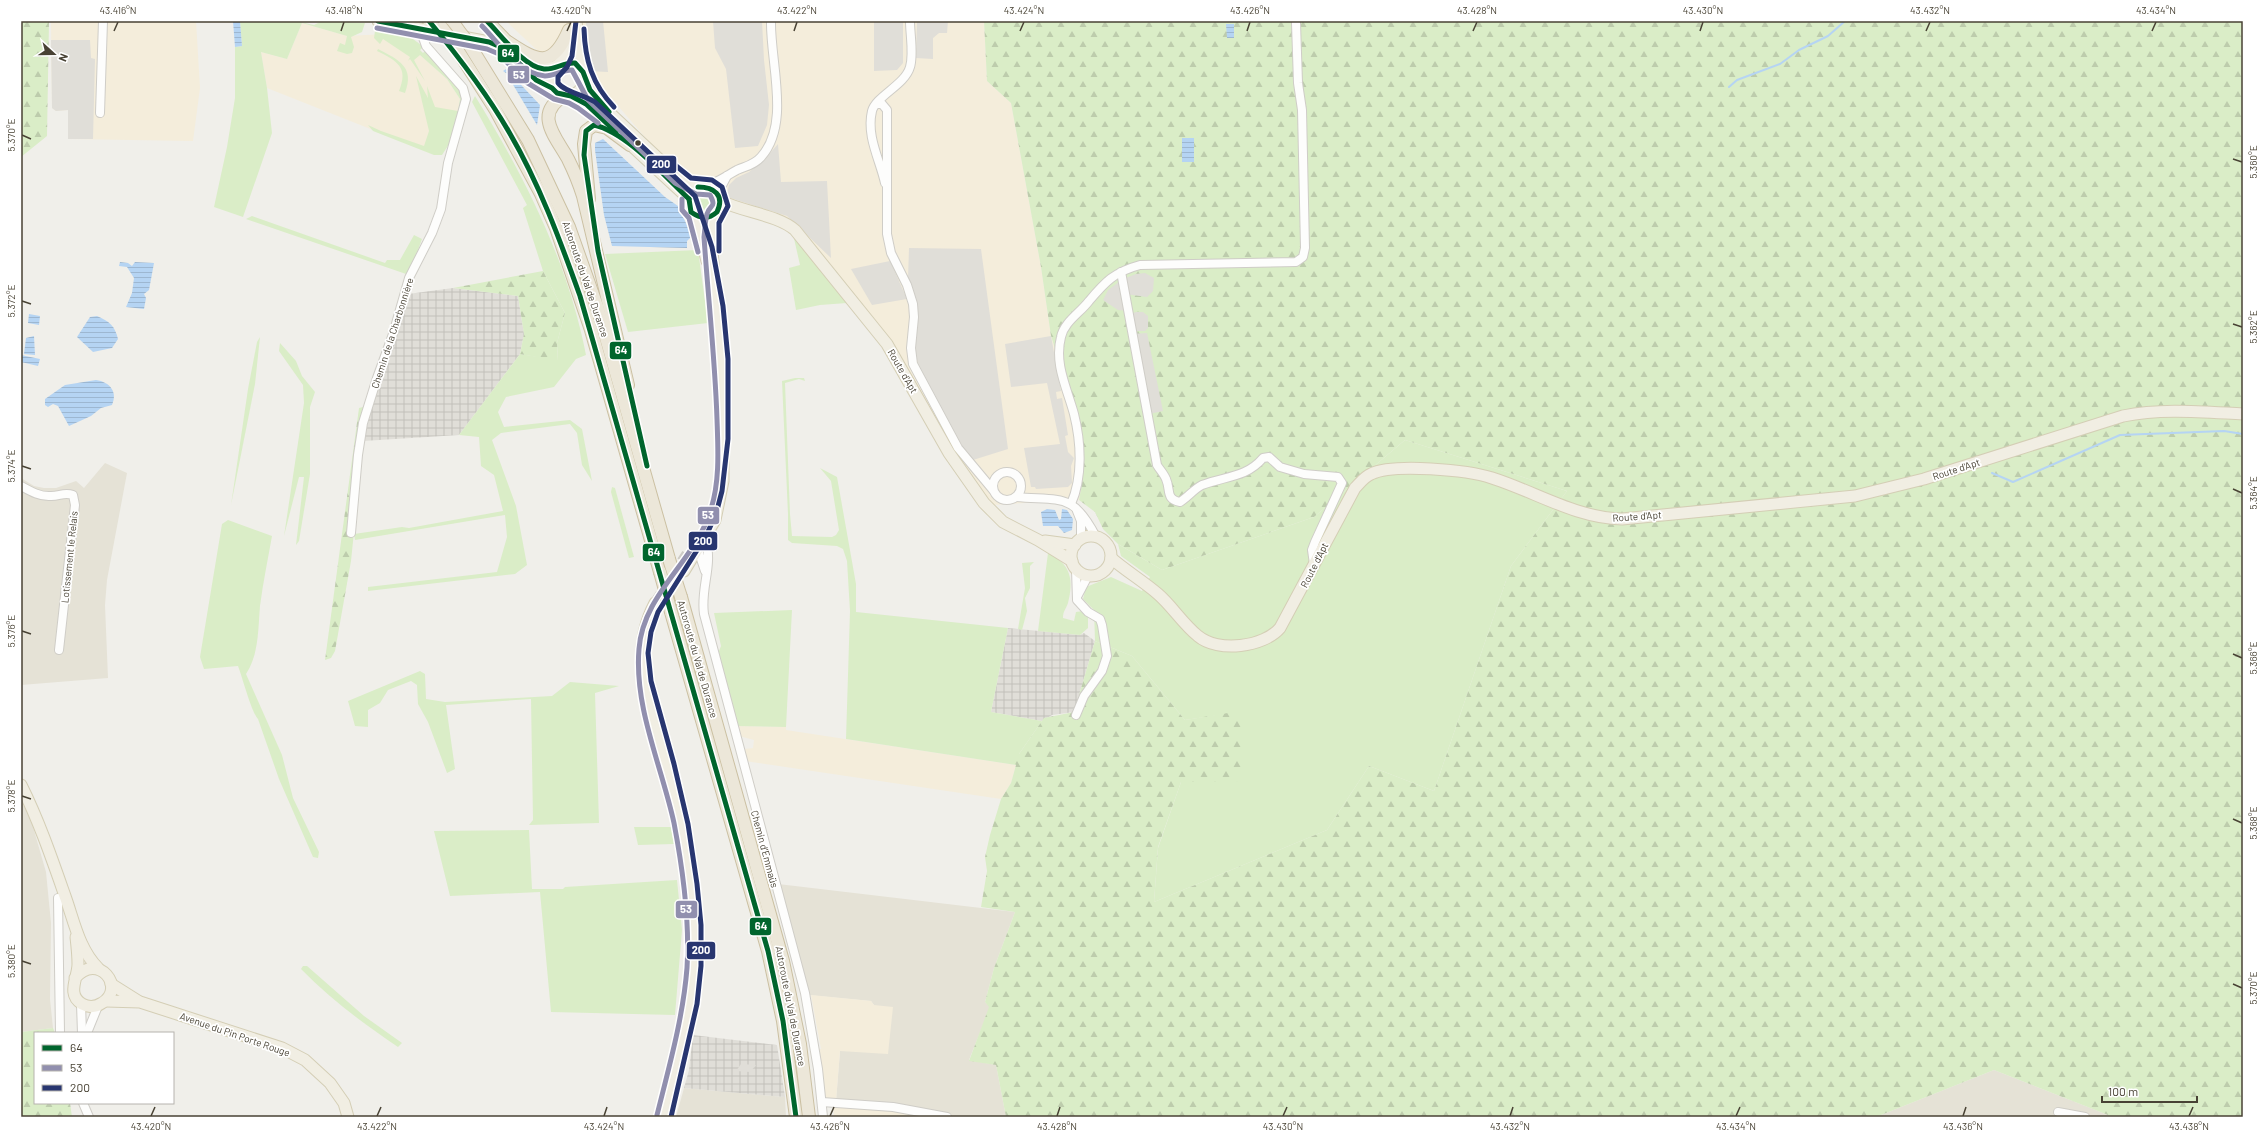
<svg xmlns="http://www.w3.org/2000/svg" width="2264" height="1138" font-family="Barlow,sans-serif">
<defs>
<pattern id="industrial-grid" width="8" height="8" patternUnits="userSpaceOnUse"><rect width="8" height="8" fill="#e0ded8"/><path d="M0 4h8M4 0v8" fill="none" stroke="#c2c0ba"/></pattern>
<pattern id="forest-firs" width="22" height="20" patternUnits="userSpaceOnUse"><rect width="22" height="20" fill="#daedc7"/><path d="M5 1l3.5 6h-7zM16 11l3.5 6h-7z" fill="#bdccac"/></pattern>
<pattern id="water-rules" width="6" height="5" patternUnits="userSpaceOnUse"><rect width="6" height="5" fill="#b5d4f3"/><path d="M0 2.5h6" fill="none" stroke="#9db7d1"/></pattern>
</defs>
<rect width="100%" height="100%" fill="#f0efea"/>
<g fill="#e5e2d6">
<path d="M105,463L127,473L107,580L105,605L108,678L21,685V478L34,486L44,488H56L76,481L84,488Z"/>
<path d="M21,802L29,813L46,872L51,923L50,999L53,1028L21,1032Z"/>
<path d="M778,884L1015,912L994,968L985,1002L990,1007L969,1060L996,1065L1006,1117H922L923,1114L836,1101L840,1051L874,1005L871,1001L808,995Z"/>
<path d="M1994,1070L2113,1117H1876Z"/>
<path d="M684,1088L785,1097L786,1117H676Z"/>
</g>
<g fill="#f4eddb">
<path d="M51,21H196L200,88L193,141L68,139V110L56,111L52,108Z"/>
<path d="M506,21H984L987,81L1011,103L1041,267L1051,336L1070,395L1083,460L1082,483L1079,500L992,505L966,473L889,341L801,232L727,200L692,181L651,144L599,84L539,52Z"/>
<path d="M302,23L347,36L386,34L420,55L447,79L460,99L458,111L426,151L267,88L261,52L287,59Z"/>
<path d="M734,726L786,727V730L1016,765L1011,783L1001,799L745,761L744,749L753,748L754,740L739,736Z"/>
<path d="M811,995L871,1001L874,1005L893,1007L888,1054L840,1051L836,1101L827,1099L824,1096L818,1049H821Z"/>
<path d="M833,1105L883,1108L923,1115L922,1117H834Z"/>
</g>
<g fill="url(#industrial-grid)">
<path d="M453,288L518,296L524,334L520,354L459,435L363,441L380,379L388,360L408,294Z"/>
<path d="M1008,628L1080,635L1084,633L1095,641L1074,712L1052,715L1042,721L991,712Z"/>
<path d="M693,1035L777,1045L785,1097L684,1088L689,1070Z"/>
</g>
<g fill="#daedc7">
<path d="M240,21H296L314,25L322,21L365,23L362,32L351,37L354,47L352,53L347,54L337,51L340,43L345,45L347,36L302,23L287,59L261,52L267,88L272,133L243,217L214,207L227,147L235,98V47L242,46Z"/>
<path d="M381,27C397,32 411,35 423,47L420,50L423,53L427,49L458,86L462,95L463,104L451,141L442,155H434L373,131L368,125L381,131L424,146L429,131L416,76L428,98L427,86L435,107L458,111L460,99L447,79L420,55L414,60L425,81L410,59L408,61L410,57L383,39L380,44L374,38L375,31Z"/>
<path d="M378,49C399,60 415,67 405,93L399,91C409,67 397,61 377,51Z"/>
<path d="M475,96C525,177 568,262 586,355L576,359L554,387L506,397L498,412L504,427L570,420L582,429L592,481L582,465L577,433L570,424L501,433L492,440L516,506L527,565L515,574L368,591V587L497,572L507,537L505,515L355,540L354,534L402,527L409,528L503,511L494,475L481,466L479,437L459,435L520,354L558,360L557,343L565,313L543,271L523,208L527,205L472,102Z"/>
<path d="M703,191L706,194L712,193L717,204L714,211L705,215L697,211L693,204L698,200V194Z"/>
<path d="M252,216L385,263L387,260H400L414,235L422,239L409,275L246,219Z"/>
<path d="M793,234L847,303L820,305L796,310L789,268L800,265Z"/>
<path d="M698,250L708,323L628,332L605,254Z"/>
<path d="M260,337L255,384L231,505L248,389L257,342Z"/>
<path d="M280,343L296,361L302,376L315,392L310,407V474L299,541L296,545L304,477H299L284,536L304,403L303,385L279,351Z"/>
<path d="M795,378H804L805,381L799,379L785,383L790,514L792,536L832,537L836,535L839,530L831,481L820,468L837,477L856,584V612L1008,628L991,712L1042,721L1019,754L1016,765L846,739L850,611L847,561L843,549L837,546L792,543L788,540V514L782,381Z"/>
<path d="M1405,440L1567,491L1511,566L1434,791L1369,766L1327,830L1154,902L1158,848L1181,782L1240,712L1185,720L1132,656L1095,641L1094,610L1083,599L1086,587L1111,577L1142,591L1150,577L1121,556L1118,544L1162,570L1314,517Z"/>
<path d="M612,487L615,488L634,557L629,558L611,492Z"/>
<path d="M228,520L272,536C268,559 263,582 260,606C258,630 259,654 246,674L282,755L293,798L319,852L318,858L313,857L279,779L258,719C251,711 243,679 238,666L204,669L200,657L222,524Z"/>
<path d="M1048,553C1071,564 1074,580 1068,603C1066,609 1063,611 1063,618L1074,621L1076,612L1083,611L1088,616V628L1080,635L1038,631Z"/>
<path d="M1034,562L1030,566V588L1025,598L1027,611L1022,630L1018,629L1025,588L1022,563Z"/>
<path d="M792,610L786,727L734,726L717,656L721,646L714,613Z"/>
<path d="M420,671L425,674L426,699L445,702L552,696L570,682L619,686L595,693L599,823L529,825L533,820L531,699L446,705L455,769L447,773L428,722L418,704L417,685L411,681L388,690L380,703L368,710V727L355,726L348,701Z"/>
<path d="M634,827H671L674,844L638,845Z"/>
<path d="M529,830L532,889H563L565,887L677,880L682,930L675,1015L551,1012L540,892L450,896L434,831Z"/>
<path d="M303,966H307L364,1016L402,1043L398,1047C364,1024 330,999 301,969Z"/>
</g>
<g fill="url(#forest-firs)">
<path d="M21,21H49L47,136L21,157Z"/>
<path d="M984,21H2243V1117H2113L1994,1070L1876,1117H1006L996,1065L969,1061L989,1007L985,1002L994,968L1015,912L981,907L987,871L985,857L990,835L1001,799L1011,783L1016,765L1013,760L1015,754H1019L1044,718L1074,712L1095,641L1132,656L1185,720L1240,711L1244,781L1181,782L1158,847L1154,902L1327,830L1369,766L1434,791L1511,566L1567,491L1405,440L1314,517L1162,570L1118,544L1103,529L1095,512L1079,500L1082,483L1083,460L1070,395L1051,336L1041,267L1011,103L987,81Z"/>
<path d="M543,271L565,313L557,343L558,361L520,354L524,334L518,296L453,288Z"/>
<path d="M367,406L351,561L335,651L331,658L325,660L359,408Z"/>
<path d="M53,1028L55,1033H35V1103H70L72,1117H21V1032Z"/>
</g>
<g fill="#e0ded8">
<path d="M586,21H603L608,72L588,71Z"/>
<path d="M713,21H762L764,60L769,105L767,125L758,146L735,148L726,69L715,48Z"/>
<path d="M874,21H903V63L897,70L874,71Z"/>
<path d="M917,21H948L947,33H939L933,38V59L916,58Z"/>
<path d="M51,40H90L91,58L95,59L93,139H68V110L56,111L52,108Z"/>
<path d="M778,144L781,182L827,181L831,258L787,216L730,198L727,193L729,185L736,178L749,172L763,161Z"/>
<path d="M909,248L981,249L1008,449L973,460L964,449L921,375L915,351L917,308L908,279Z"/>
<path d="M890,261L907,299L872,305L851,269Z"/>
<path d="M1145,273L1154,278L1153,291L1147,297L1125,294L1128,311L1118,310L1103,300L1108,290L1123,279L1136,274Z"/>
<path d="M1136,312H1143L1148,316V328L1145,331H1131L1129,315Z"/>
<path d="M1147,333L1163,411L1149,414L1150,403L1139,347L1132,334Z"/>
<path d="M1051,336L1061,391L1056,392L1057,399L1062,398L1068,435L1065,436L1068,452L1074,458L1071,466L1072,483L1068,487L1036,489L1035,487H1031L1024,448L1060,444L1047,383L1011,387L1005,344Z"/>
<path d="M741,1064L756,1065L750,1072L736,1071Z"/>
</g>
<g fill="url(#water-rules)">
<path d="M233,21H240L242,46L235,47Z"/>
<path d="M1226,24H1234V38H1227Z"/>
<path d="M506,69L540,105L537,125L506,73L503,71Z"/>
<rect x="1182" y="138" width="12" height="24"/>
<path d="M603,139L665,197L678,206L692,236L687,241V248L612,246L604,215L595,150V143Z"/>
<path d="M120,262L128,263L132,266L135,262L154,263L149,290L144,294L146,298L144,309L126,307L132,293L134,278L127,267L119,266Z"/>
<path d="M29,314L40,316L39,325L28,323Z"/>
<path d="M97,316C109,321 115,326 118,339L112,348L93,352L77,337L90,317Z"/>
<path d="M34,336L35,355L24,354L26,338Z"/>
<path d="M21,355L40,359L38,366L21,362Z"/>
<path d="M96,380C110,382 118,392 112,405L101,408L91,416L69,426L58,406L53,404L48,407L45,405V399L65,385Z"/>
<path d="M1047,509L1055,510L1059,520L1061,519L1062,509L1067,510L1073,519L1072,530L1064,533L1058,526H1043L1041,512Z"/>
</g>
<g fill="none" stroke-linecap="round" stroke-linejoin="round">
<g stroke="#b5d4f3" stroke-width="2">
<path d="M1729,87L1737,80L1780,64L1799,50L1828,36L1845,21"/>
<path d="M1992,473L2013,482L2120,435L2224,431L2243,434"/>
</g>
<path stroke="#ceccc6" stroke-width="11" stroke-dasharray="11 5.5" stroke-linecap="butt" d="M655,603L687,554"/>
<defs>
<g id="minor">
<path d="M877,104H882L887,110V234L891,253L907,285L913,304L914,317L911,348L913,364L958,448L993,490"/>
<path d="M100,113L103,21"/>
<path d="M885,183C880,160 866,136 872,111C876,96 905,85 910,67C914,54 910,35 910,21"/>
<path d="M705,186C717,183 726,176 737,170C746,166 754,165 761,157C791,124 770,62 771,21"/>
<path d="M718,193L727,176"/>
<path d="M1121,272L1157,465C1160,470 1164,474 1166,479C1171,490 1165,499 1180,502C1188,497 1194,489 1202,485C1225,476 1246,478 1263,458L1269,457L1280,467L1304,474L1338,477L1342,483L1315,542L1312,550L1314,564"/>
<circle cx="1007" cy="486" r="14"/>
<path d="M21,486C30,491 40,497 51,496C60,496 64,492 73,495L75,505L59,650"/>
<path d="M1016,497C1061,501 1073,492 1096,537"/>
<path d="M1071,504C1083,477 1081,442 1074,414C1067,388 1054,364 1061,337C1064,322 1080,313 1089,301C1105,282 1114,272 1140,265L1296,262L1303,257L1305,248L1302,110L1298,83L1296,23"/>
<path d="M1077,511L1081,521V539"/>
<path d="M351,533L358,455L363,423L377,378L393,334L409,278L432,233L441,209L448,163L466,99L463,88L426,46L420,29"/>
<path d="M705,539C714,564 700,588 704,614L805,993L818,1069L823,1117"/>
<path d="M697,547L705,571"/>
<path d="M1078,595L1088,576"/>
<path d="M1076,715L1084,696L1102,671L1107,656L1102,625L1100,619L1088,612L1077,600L1076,569"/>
<path d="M58,898L60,1033"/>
<path d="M81,1004L82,1033"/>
<path d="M87,1033L98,1006"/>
<path d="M822,1102L893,1107L947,1117"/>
<path d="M83,1103L89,1117"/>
<path d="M2058,1112L2085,1117"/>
</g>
<g id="major">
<path d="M378,21L489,42L503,48L514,58L530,76L552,88"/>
<path d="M576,21L581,68"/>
<path d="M518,59L540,69L555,67"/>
<circle cx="567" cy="79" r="17"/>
<path d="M560,63L569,34"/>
<path d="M584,76L590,90L599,103L677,176L698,187"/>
<path d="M571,96L592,109L689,199"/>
<circle cx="705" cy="202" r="16"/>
<path d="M721,201C743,212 778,215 795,230L887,344L949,453L984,503L1003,522L1038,540L1072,561"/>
<path d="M695,215L707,261"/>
<circle cx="1091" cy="556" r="20"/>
<path d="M1045,541L1075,545"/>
<path d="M1111,558C1126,571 1143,581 1158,594C1172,606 1183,624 1198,636C1218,653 1264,647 1280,628L1355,488C1360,483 1364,477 1371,474C1393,463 1468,470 1492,478C1536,492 1576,518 1622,519L1855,496L1924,479L2123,416C2162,408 2203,412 2243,414"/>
<path d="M684,571L715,520L723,481V391L711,237L714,216"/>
<path d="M655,603C644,624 640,646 642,669L681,824L688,870L693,935L692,986L664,1117"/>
<path d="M21,785C39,821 52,859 65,896C74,921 79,949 98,968"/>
<path d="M75,978C98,951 127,988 102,1003C96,1007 89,1008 82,1004C66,994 78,978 78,964C78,955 77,946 76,937"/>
<path d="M111,984L138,1001"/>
<path d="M106,1001L140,1002L282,1048L305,1060L330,1083L344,1103L348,1117"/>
</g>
<g id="highway">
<path d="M429,21L433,26"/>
<path d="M452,21L459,31"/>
<path d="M487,21L513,48"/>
<path d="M449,37L495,109L541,194L556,228L591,330L660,572"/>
<path d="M467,41L528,140L569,227L597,306L669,559"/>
<path d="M508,42C538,62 552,69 569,30"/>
<path d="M564,96C533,114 556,137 568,159C574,171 579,183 583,196L628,385"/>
<path d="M589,199L584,144L586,131L594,125L607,128L630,145"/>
<path d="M681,597L783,961L800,1044L809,1117"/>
<path d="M671,612L768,951L783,1021L796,1117"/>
</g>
</defs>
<use href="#minor" stroke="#cfcdc7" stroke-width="10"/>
<use href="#major" stroke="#d4ceb5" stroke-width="13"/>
<use href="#highway" stroke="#cbc0a2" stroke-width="14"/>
<use href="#minor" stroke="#fdfdfc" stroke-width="8"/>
<use href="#major" stroke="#f1eee3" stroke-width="11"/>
<use href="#highway" stroke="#ece7d9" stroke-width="12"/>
<defs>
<g id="highway-bridge">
<path d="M442,28L449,37"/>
<path d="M459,31L467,41"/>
<path d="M669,559L681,597"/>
<path d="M660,572L671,612"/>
</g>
</defs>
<use href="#highway-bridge" stroke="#cbc0a2" stroke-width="14" stroke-linecap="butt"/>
<use href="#highway-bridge" stroke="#ece7d9" stroke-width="12"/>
<defs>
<g id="bus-1">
<path d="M378,21L489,42L503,48L536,80L552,88L557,93L571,96L586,104L616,132"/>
<path d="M429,21C458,56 486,92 509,132C539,183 560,240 580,296L768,951L783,1021L796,1117"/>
<path d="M487,21C501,35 524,67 544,69C555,70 564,62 575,63L583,72L590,90L609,112"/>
<path d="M689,199L691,212C701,219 708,220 717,212C725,195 714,187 698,187"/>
<path d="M647,466L598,251L584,155L586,131L594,125C628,133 664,176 689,199"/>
</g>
<g id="bus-2">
<path d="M482,26C499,43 519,74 545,76C554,76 562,70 572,70L588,100L675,183L696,194L710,195C717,208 710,204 707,214C705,221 705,230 704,237C708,297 715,358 717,419C718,449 720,480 711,509C696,561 643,593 639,649C634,708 662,767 674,823C683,870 690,920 687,968C683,1018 669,1067 657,1115"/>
<path d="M377,28L487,49L499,54L526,82L554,99L569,103L578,108L598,123"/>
<path d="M682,199V210L689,218L698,252"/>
</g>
<g id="bus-3">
<path d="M576,21L572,56L567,67L558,77V83C565,92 584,95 595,102L695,196L712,247L723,306L728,359V439L722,491L716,514L706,536L658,612L651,632L648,653L651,681L674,764L688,824L697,884L701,925V966L697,1004L671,1117"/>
<path d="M584,29C585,60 592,84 614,107"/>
<path d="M675,165L691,178L712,180L722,187L728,206L719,223V251"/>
</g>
</defs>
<use href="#bus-1" stroke="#fff" stroke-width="8"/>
<use href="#bus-2" stroke="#fff" stroke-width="8"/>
<use href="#bus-3" stroke="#fff" stroke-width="8"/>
<use href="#bus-1" stroke="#00652d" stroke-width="5"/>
<use href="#bus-2" stroke="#918fae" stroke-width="5"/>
<use href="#bus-3" stroke="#283670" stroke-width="5"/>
</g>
<path fill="none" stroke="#484234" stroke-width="1.5" d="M114,31L118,22M341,31L344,22M567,31L571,22M794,31L797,22M1020,31L1024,22M1247,31L1250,22M1473,31L1477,22M1700,31L1703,22M1926,31L1930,22M2152,31L2156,22M22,135L31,139M2233,159L2242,162M22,301L31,304M2233,324L2242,327M22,466L31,469M2233,489L2242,493M22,631L31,634M2233,654L2242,658M22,796L31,799M2233,819L2242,823M22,961L31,964M2233,984L2242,988M151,1116L155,1107M377,1116L381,1107M604,1116L607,1107M830,1116L834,1107M1057,1116L1060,1107M1283,1116L1287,1107M1510,1116L1513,1107M1736,1116L1740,1107M1963,1116L1966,1107M2189,1116L2193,1107"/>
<circle fill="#484234" stroke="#fff" stroke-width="1.5" cx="638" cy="143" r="3.5"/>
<g text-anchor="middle" stroke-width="3.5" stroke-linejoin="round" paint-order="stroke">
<g font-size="10" fill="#484234" stroke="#fff">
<text transform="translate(586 279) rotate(71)" y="4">Autoroute du Val de Durance</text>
<text transform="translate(392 333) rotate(-72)" y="4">Chemin de la Charbonnière</text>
<text transform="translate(903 371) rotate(60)" y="4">Route d'Apt</text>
<text transform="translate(1956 469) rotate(-18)" y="4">Route d'Apt</text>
<text transform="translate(1637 516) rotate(-4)" y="4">Route d'Apt</text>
<text transform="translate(69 557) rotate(-84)" y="4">Lotissement le Relais</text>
<text transform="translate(1314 565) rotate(-63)" y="4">Route d'Apt</text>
<text transform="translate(698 659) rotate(74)" y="4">Autoroute du Val de Durance</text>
<text transform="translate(765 849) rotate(75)" y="4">Chemin d'Emmaüs</text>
<text transform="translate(791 1006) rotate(79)" y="4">Autoroute du Val de Durance</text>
<text transform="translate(235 1034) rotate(19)" y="4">Avenue du Pin Porte Rouge</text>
</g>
</g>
<g stroke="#fff" stroke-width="1.5">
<rect x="497" y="44" width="23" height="19" rx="4" fill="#00652d"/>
<rect x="507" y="65" width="23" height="19" rx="4" fill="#918fae"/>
<rect x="646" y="155" width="31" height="19" rx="4" fill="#283670"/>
<rect x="609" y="341" width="23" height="19" rx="4" fill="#00652d"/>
<rect x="697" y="506" width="23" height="19" rx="4" fill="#918fae"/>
<rect x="688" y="531" width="30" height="20" rx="4" fill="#283670"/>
<rect x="642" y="543" width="23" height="19" rx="4" fill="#00652d"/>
<rect x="675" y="900" width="23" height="19" rx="4" fill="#918fae"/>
<rect x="749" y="917" width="23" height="19" rx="4" fill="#00652d"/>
<rect x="686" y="941" width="30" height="19" rx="4" fill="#283670"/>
</g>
<g font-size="11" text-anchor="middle" font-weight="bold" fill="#fff">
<text x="508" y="57">64</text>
<text x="519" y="79">53</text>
<text x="661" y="168">200</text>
<text x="621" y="354">64</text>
<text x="708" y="519">53</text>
<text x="703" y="545">200</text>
<text x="654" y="556">64</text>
<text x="686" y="913">53</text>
<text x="761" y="930">64</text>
<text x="701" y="954">200</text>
</g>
<rect width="2264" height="1138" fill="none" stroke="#ffffff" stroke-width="44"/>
<rect x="34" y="1032" width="140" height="72" fill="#ffffff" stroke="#b6b3ae"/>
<rect x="42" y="1045" width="20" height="6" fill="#00652d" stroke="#b6b3ae"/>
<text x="70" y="1052" font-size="12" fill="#484234">64</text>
<rect x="42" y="1065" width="20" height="6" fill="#918fae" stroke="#b6b3ae"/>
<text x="70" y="1072" font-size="12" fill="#484234">53</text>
<rect x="42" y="1085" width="20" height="6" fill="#283670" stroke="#b6b3ae"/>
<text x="70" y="1092" font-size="12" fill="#484234">200</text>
<g transform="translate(54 54) rotate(111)" stroke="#ffffff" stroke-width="3" paint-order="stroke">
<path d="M0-3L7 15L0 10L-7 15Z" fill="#484234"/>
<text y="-6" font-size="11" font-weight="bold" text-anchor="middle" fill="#484234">N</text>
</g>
<path d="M2102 1096v6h95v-6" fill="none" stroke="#484234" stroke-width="2"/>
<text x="2108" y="1096" font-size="12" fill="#484234" stroke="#ffffff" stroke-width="3" paint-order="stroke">100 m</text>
<rect x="22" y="22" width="2220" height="1094" fill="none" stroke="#484234" stroke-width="1.5"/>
<g font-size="10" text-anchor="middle" fill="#484234">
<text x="118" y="14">43.416°N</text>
<text x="344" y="14">43.418°N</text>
<text x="571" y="14">43.420°N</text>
<text x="797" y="14">43.422°N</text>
<text x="1024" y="14">43.424°N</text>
<text x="1250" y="14">43.426°N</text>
<text x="1477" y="14">43.428°N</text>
<text x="1703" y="14">43.430°N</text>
<text x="1930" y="14">43.432°N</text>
<text x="2156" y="14">43.434°N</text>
<text transform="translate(11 135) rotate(-90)" y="4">5.370°E</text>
<text transform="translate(2253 162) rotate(-90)" y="4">5.360°E</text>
<text transform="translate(11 301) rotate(-90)" y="4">5.372°E</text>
<text transform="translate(2253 327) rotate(-90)" y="4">5.362°E</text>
<text transform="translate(11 466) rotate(-90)" y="4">5.374°E</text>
<text transform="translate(2253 493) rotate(-90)" y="4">5.364°E</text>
<text transform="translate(11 631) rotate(-90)" y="4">5.376°E</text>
<text transform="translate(2253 658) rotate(-90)" y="4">5.366°E</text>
<text transform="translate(11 796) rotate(-90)" y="4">5.378°E</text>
<text transform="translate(2253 823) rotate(-90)" y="4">5.368°E</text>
<text transform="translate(11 961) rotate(-90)" y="4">5.380°E</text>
<text transform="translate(2253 988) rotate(-90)" y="4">5.370°E</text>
<text x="151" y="1130">43.420°N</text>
<text x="377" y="1130">43.422°N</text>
<text x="604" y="1130">43.424°N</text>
<text x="830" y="1130">43.426°N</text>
<text x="1057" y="1130">43.428°N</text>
<text x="1283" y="1130">43.430°N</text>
<text x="1510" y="1130">43.432°N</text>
<text x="1736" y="1130">43.434°N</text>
<text x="1963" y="1130">43.436°N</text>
<text x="2189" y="1130">43.438°N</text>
</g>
</svg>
